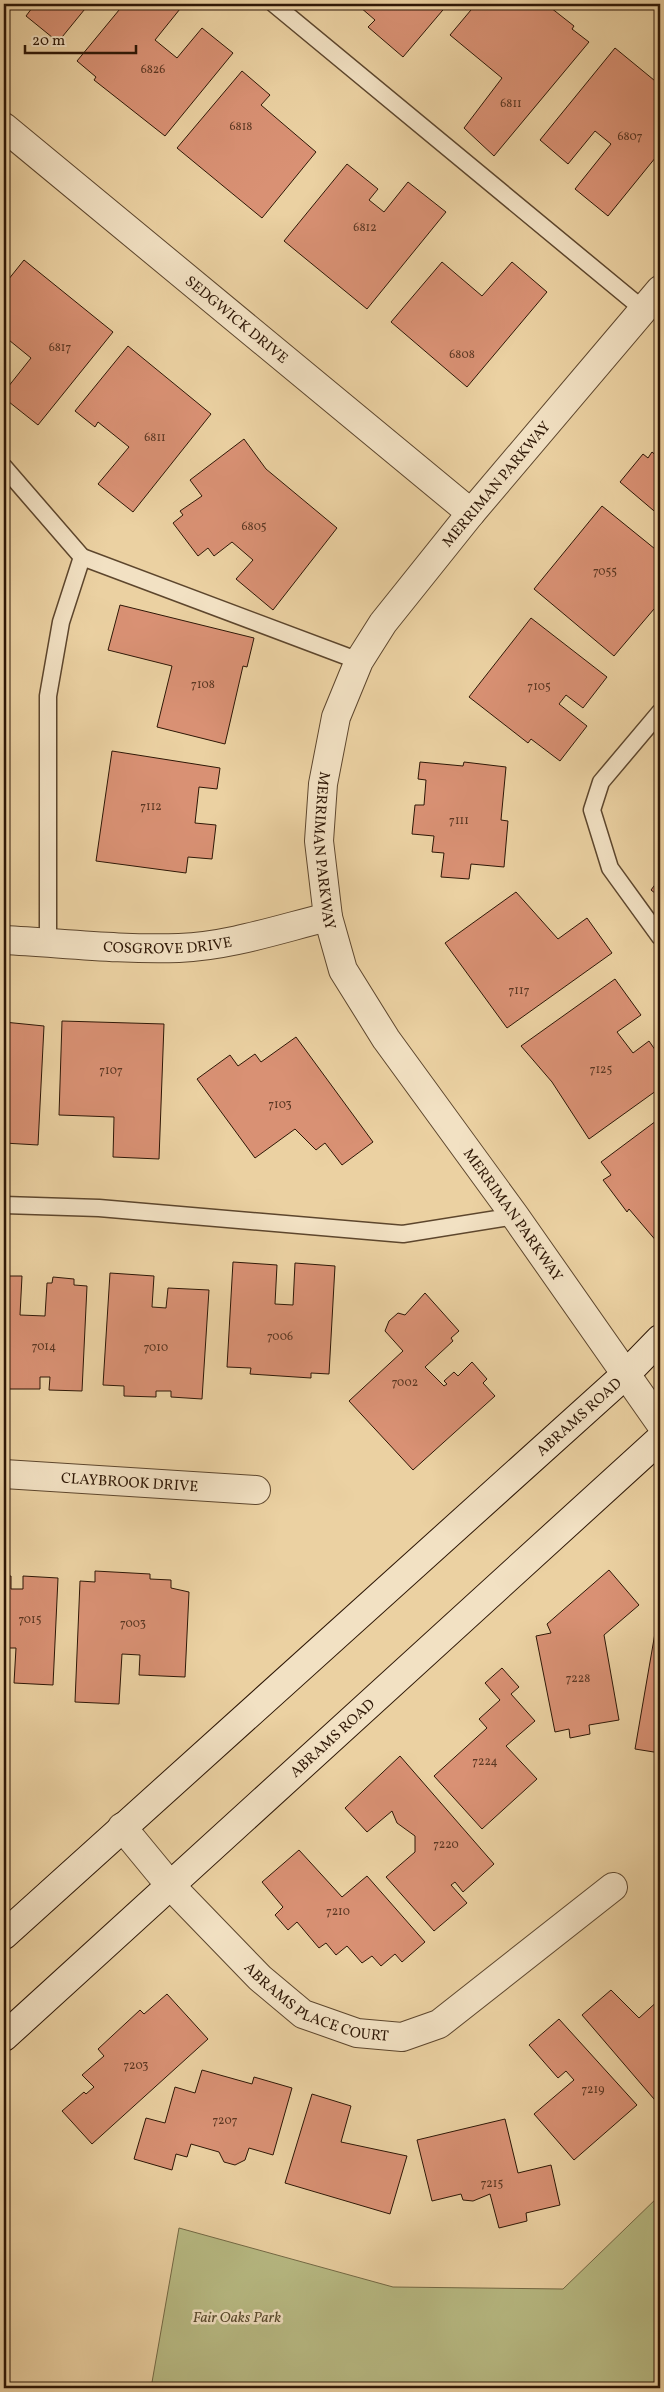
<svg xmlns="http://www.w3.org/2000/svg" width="664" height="2392" font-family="Vollkorn,serif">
<rect width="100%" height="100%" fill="#ebd1a2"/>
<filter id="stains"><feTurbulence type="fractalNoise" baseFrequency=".004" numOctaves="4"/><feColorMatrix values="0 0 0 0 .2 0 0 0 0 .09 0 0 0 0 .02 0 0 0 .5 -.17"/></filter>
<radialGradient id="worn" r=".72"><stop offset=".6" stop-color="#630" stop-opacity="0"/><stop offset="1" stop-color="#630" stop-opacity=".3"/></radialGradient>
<path fill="#b8bb84" stroke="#736945" d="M660,2195V2388H151L179,2228L393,2287L563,2289Z"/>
<g fill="#d99174" stroke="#2e1706">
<path d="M35,4H89L58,42L26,16Z"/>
<path d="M124,4H184L155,40L177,58L202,28L233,53L165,136L94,80L96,77L77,61Z"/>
<path d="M363,4H448L403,57L368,27L375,20L360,7Z"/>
<path d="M476,4H546L574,26L572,29L589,42L494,156L464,128L502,78L450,35Z"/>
<path d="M615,48L660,85V152L608,216L575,189L611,144L595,131L568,164L540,140Z"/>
<path d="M242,71L270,95L261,105L316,152L262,218L177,148Z"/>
<path d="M347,164L378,189L369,200L384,212L408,182L446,212L367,309L284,241Z"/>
<path d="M24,260L113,332L38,425L4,398V392L31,358L4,336V285Z"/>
<path d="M442,262L482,296L512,262L547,292L467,387L391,322Z"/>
<path d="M128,346L211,414L133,512L98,484L129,447L98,422L95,427L75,411Z"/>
<path d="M244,439L266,469L337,528L273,610L236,579L253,560L232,542L214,556L208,548L198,556L173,523L183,515L180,511L202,496L190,480Z"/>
<path d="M652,452L658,457L660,454V516L620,482L643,454L648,458Z"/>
<path d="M602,506L660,553V614L654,609L614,656L534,589Z"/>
<path d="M120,605L254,638L247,667L243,666L225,744L157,727L172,666L108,650Z"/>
<path d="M531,618L607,677L583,708L566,695L559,704L587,726L560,761L531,739L528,743L469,697Z"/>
<path d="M112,751L220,768L217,789L199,787L195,823L216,825L212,859L188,857L186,873L96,861Z"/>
<path d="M420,762L463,766L464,762L506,767L501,820L508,821L504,867L471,864L469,879L441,877L444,853L432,852L434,836L412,834L415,805H424L426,780L418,779Z"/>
<path d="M660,878V897L651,890Z"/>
<path d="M516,892L558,939L587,918L612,953L507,1028L445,943Z"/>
<path d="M615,979L641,1015L617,1032L633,1053L649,1041L660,1057V1088L589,1139L552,1082L521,1046Z"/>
<path d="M62,1021L164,1024L159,1159L113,1157L114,1117L59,1115Z"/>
<path d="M4,1022L44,1026L38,1145L4,1143Z"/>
<path d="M296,1037L373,1142L342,1165L325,1143L316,1150L295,1129L255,1158L197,1079L230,1055L238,1066L255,1054L261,1062Z"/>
<path d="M660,1118V1241L658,1243L629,1209L627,1212L603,1180L611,1175L601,1162Z"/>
<path d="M233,1262L277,1265L275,1304L293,1305L295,1263L335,1266L329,1374L311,1373V1378L250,1374L251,1368L227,1367Z"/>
<path d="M110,1273L154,1276L152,1307L166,1308L168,1288L209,1290L202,1399L171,1397V1391H156V1397L124,1396V1386L103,1385Z"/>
<path d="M4,1276H22L20,1315L45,1316L47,1283H52L53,1277L74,1279V1285L87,1286L82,1391L49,1390L50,1377H40V1389H4Z"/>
<path d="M425,1293L459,1331L451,1338L453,1341L425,1367L444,1386L447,1384L444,1381L454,1372L458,1376L472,1362L487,1379L483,1383L495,1396L413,1470L349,1401L403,1351L385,1331L389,1321L398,1313L405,1315Z"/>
<path d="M609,1570L639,1605L604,1635L619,1720L589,1725L590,1734L570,1738L569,1729L555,1732L536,1636L551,1633L547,1624Z"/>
<path d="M95,1571L150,1574V1579L171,1580V1588L189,1592L185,1677L139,1675L140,1655L122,1654L119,1704L75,1702L80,1581L95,1582Z"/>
<path d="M4,1576H11V1589H23V1576L58,1578L53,1685L14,1683L16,1648H4Z"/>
<path d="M660,1604V1753L635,1749Z"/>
<path d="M502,1668L519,1687L511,1694L535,1721L506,1746L537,1779L482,1829L434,1776L487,1728L479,1719L500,1700L485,1683Z"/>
<path d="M400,1756L494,1864L463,1892L455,1882L451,1885L467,1903L434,1931L386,1877L415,1852V1836L397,1823L392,1811L367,1832L345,1808Z"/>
<path d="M299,1850L342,1897L367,1876L425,1942L402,1962L395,1954L381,1966L372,1956L362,1963L347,1946L336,1955L326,1943L319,1948L297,1922L288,1930L275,1915L283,1907L262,1882Z"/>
<path d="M611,1990L639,2018L660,1999V2106L582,2015Z"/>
<path d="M167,1994L208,2039L92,2144L62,2111L84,2092L86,2094L94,2087L82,2075L104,2056L98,2049L140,2010L144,2014Z"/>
<path d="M559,2019L637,2105L574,2160L534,2114L574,2080L566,2071L558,2078L529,2045Z"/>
<path d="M202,2070L252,2084L254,2077L292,2088L273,2155L249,2148L245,2160L235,2165L224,2162L219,2152L191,2144L187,2157L176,2154L172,2170L134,2159L146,2118L165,2123L175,2087L195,2093Z"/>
<path d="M312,2094L351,2106L341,2142L407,2156L390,2214L285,2183Z"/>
<path d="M505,2119L518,2173L551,2165L560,2205L526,2213L527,2221L499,2228L490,2194L473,2201L463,2200L461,2194L432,2201L417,2140Z"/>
</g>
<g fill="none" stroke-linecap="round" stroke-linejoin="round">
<defs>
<g id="service">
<path d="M274,4L644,310"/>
<path d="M4,467L82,557L61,622L48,696V942"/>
<path d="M82,557L359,661"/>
<path d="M660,712L601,782L592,810L610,868L660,937"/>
<path d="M4,1205L99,1208L403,1234L515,1216"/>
</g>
<g id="minor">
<path id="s1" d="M4,127L471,513"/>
<path id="s2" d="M660,290L471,513L383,623L359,661L336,717L323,784L319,841L328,917L343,970L386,1039L515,1216L660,1423"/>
<path id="s3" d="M4,940C62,943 121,950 179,948C230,946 279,929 328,917"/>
<path id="s4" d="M4,1474L256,1490"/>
<path id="s5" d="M122,1827L169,1884L260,1978L303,2014L357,2033L402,2037L439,2024L613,1887"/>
</g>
<g id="secondary">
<path id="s6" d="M4,1935L625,1375L660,1339"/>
<path id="s7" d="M4,2037L660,1439"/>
</g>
</defs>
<use href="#service" stroke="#5d462d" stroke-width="19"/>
<use href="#minor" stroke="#5d462d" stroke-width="30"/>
<use href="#secondary" stroke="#2e1706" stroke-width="30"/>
<use href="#service" stroke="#f2e1c3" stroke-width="16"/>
<use href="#minor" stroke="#f2e1c3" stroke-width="28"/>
<use href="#secondary" stroke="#f2e1c3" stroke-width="28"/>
</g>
<g text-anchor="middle" stroke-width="5" stroke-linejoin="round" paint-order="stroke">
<g font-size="12" fill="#593622">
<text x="153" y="73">6826</text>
<text x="511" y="107">6811</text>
<text x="241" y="130">6818</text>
<text x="630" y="140">6807</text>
<text x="365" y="231">6812</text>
<text x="60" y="351">6817</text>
<text x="462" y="358">6808</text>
<text x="155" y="441">6811</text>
<text x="254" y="530">6805</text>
<text x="605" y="575">7055</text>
<text x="203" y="688">7108</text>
<text x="539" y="690">7105</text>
<text x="151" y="810">7112</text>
<text x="459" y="824">7111</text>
<text x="519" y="994">7117</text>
<text x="601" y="1073">7125</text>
<text x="111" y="1074">7107</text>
<text x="280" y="1108">7103</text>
<text x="280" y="1340">7006</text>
<text x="44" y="1350">7014</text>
<text x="156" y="1351">7010</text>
<text x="405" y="1386">7002</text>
<text x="30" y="1623">7015</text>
<text x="133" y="1627">7003</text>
<text x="578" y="1682">7228</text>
<text x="485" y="1765">7224</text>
<text x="446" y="1848">7220</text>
<text x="338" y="1915">7210</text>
<text x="136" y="2069">7203</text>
<text x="593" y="2093">7219</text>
<text x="225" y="2124">7207</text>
<text x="492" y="2187">7215</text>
</g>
<g font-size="15" fill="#2e1706" stroke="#f2e1c3">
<text dy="5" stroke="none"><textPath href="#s1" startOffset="302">SEDGWICK DRIVE</textPath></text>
<text transform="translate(496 484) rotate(-50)" y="5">MERRIMAN PARKWAY</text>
<text dy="5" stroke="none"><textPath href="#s2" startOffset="674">MERRIMAN PARKWAY</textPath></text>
<text dy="5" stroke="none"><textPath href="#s3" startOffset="164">COSGROVE DRIVE</textPath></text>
<text dy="5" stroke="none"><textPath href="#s2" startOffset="1094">MERRIMAN PARKWAY</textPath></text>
<text dy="5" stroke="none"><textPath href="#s6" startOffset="774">ABRAMS ROAD</textPath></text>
<text dy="5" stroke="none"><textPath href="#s4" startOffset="126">CLAYBROOK DRIVE</textPath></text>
<text dy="5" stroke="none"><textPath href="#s7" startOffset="444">ABRAMS ROAD</textPath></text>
<text dy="5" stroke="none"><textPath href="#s5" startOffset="268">ABRAMS PLACE COURT</textPath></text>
</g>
<g font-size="15" font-style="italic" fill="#57482c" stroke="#f2e1c3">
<text x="237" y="2322">Fair Oaks Park</text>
</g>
</g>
<rect width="664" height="2392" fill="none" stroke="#ebd1a2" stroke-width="20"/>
<rect x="5" y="5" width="654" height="2382" fill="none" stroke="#2e1706" stroke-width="2.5"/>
<rect x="10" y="10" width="644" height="2372" fill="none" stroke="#2e1706"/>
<path d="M25 45v8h111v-8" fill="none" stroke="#2e1706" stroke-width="2.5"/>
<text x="32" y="45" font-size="15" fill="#2e1706" stroke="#f2e1c3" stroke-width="4" paint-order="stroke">20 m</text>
<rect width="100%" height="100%" filter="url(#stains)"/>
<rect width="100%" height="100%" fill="url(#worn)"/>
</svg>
